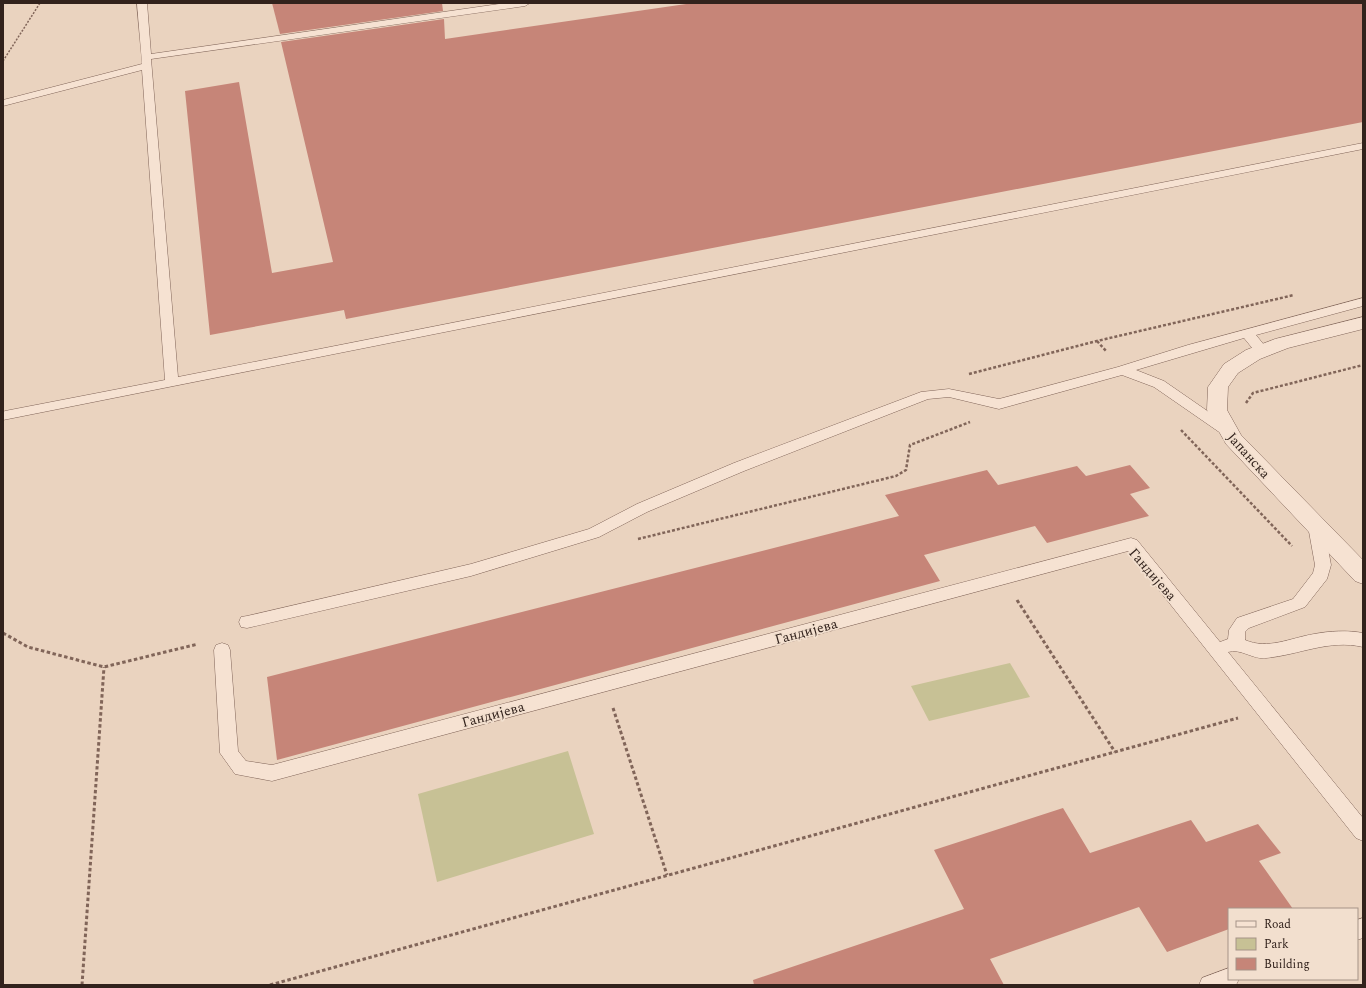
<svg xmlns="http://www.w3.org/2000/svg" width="1366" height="988" font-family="Spectral,serif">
<rect width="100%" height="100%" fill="#ead3bf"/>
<g fill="#c7c195">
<path d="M1010,663L1030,697L929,721L911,686Z"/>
<path d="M568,751L594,834L437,882L418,794Z"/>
</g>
<g fill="#c68578">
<path d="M272,3H442L443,11L280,34Z"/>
<path d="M693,3H1363V122L346,319L344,310L210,335L185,91L239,82L272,273L333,262L281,42L444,19L445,39Z"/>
<path d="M1130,465L1150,488L1130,494L1149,516L1047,543L1035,526L924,555L940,581L277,760L267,677L899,516L885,495L987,470L998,485L1077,466L1086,476Z"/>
<path d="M1063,808L1090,853L1191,820L1206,842L1258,824L1281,853L1259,861L1293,909H1229V929L1167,952L1139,907L990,959L1004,985H754L753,980L964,909L934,850Z"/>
</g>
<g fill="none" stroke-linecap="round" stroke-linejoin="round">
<defs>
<g id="service">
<path d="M137,3H147L151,54L506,3H530L525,6L151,59L178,377L1363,143V149L3,420V412L5,411L165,380L142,70L3,106V100L142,64Z"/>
<path d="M1363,298V306L1256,335L1269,351L1267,354H1257L1244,338L1136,370L1164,381L1232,428L1234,431L1232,434H1222L1154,387L1122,375L999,409L949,397L928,399L744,471L647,512L599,537L471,576L247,628L241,627L239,622L241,617L247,616L471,564L589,529L637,504L734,463L921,392L949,389L999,399L1118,367L1188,345Z"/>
<path d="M1316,520L1321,522L1324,526L1331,565L1327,579L1305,607L1249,628L1245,632V640C1268,650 1290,638 1314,634C1329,631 1348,630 1363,633V647C1329,639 1299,655 1266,658C1253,660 1241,648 1228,652L1363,818V841L1356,838L1128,551L272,781L235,774L220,753L214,650L216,645L222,643L228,645L230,650L238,751L246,761L272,765L1131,538L1137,540L1220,642L1228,639L1229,630L1237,618L1293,599L1313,573L1315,565L1308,526L1311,522Z"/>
<path d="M1363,918V938L1357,940V920Z"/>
<path d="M1229,968V979H1239L1236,985H1199L1202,978Z"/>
</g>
<path id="tertiary" d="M1363,317V329L1288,348L1260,359L1238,373L1228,387L1227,410L1241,435L1363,560V584L1355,581L1226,444L1207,410L1208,387L1224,364L1246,350L1275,339Z"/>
</defs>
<use href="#service" stroke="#816559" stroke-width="1"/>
<use href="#tertiary" stroke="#816559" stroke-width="1"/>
<path stroke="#816559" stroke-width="1.5" stroke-dasharray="2 1.5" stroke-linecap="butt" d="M3,61L40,3"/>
<g stroke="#816559" stroke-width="2.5" stroke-dasharray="3 2" stroke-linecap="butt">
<path d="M1097,341L1106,351"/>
<path d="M969,374L1097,341L1294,295"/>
<path d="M1246,403L1253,393L1363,365"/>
<path d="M1181,430L1292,546"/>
<path d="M638,539L896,476L906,470L910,445L970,422"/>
</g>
<g stroke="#816559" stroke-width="3" stroke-dasharray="3.5 2.5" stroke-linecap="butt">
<path d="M1017,600L1115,752"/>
<path d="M3,633L28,647L104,667L198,644"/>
<path d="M613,708L667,875"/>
<path d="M82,985L104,667"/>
<path d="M270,985L1238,718"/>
</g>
<use href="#service" fill="#f6e2d2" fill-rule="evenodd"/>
<use href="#tertiary" fill="#f6e2d2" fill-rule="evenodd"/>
</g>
<g text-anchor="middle" stroke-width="3.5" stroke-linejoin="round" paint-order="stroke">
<g font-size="14" fill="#32221c" stroke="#f2dfce">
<text transform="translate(1249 455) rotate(48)" y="5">Јапанска</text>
<text transform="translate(1153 574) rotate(49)" y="5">Гандијева</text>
<text transform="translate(806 631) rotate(-15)" y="5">Гандијева</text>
<text transform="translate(493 714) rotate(-15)" y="5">Гандијева</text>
</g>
</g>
<rect width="1366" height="988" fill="none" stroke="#32221c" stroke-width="8"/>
<rect x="1228" y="908" width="130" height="72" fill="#f2dfce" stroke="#a59387"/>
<rect x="1236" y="921" width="20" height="6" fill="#f6e2d2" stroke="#a59387"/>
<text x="1264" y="928" font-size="12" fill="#32221c">Road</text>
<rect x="1236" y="938" width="20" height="12" fill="#c7c195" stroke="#a59387"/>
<text x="1264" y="948" font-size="12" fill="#32221c">Park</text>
<rect x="1236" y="958" width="20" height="12" fill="#c68578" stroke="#a59387"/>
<text x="1264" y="968" font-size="12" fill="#32221c">Building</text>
</svg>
